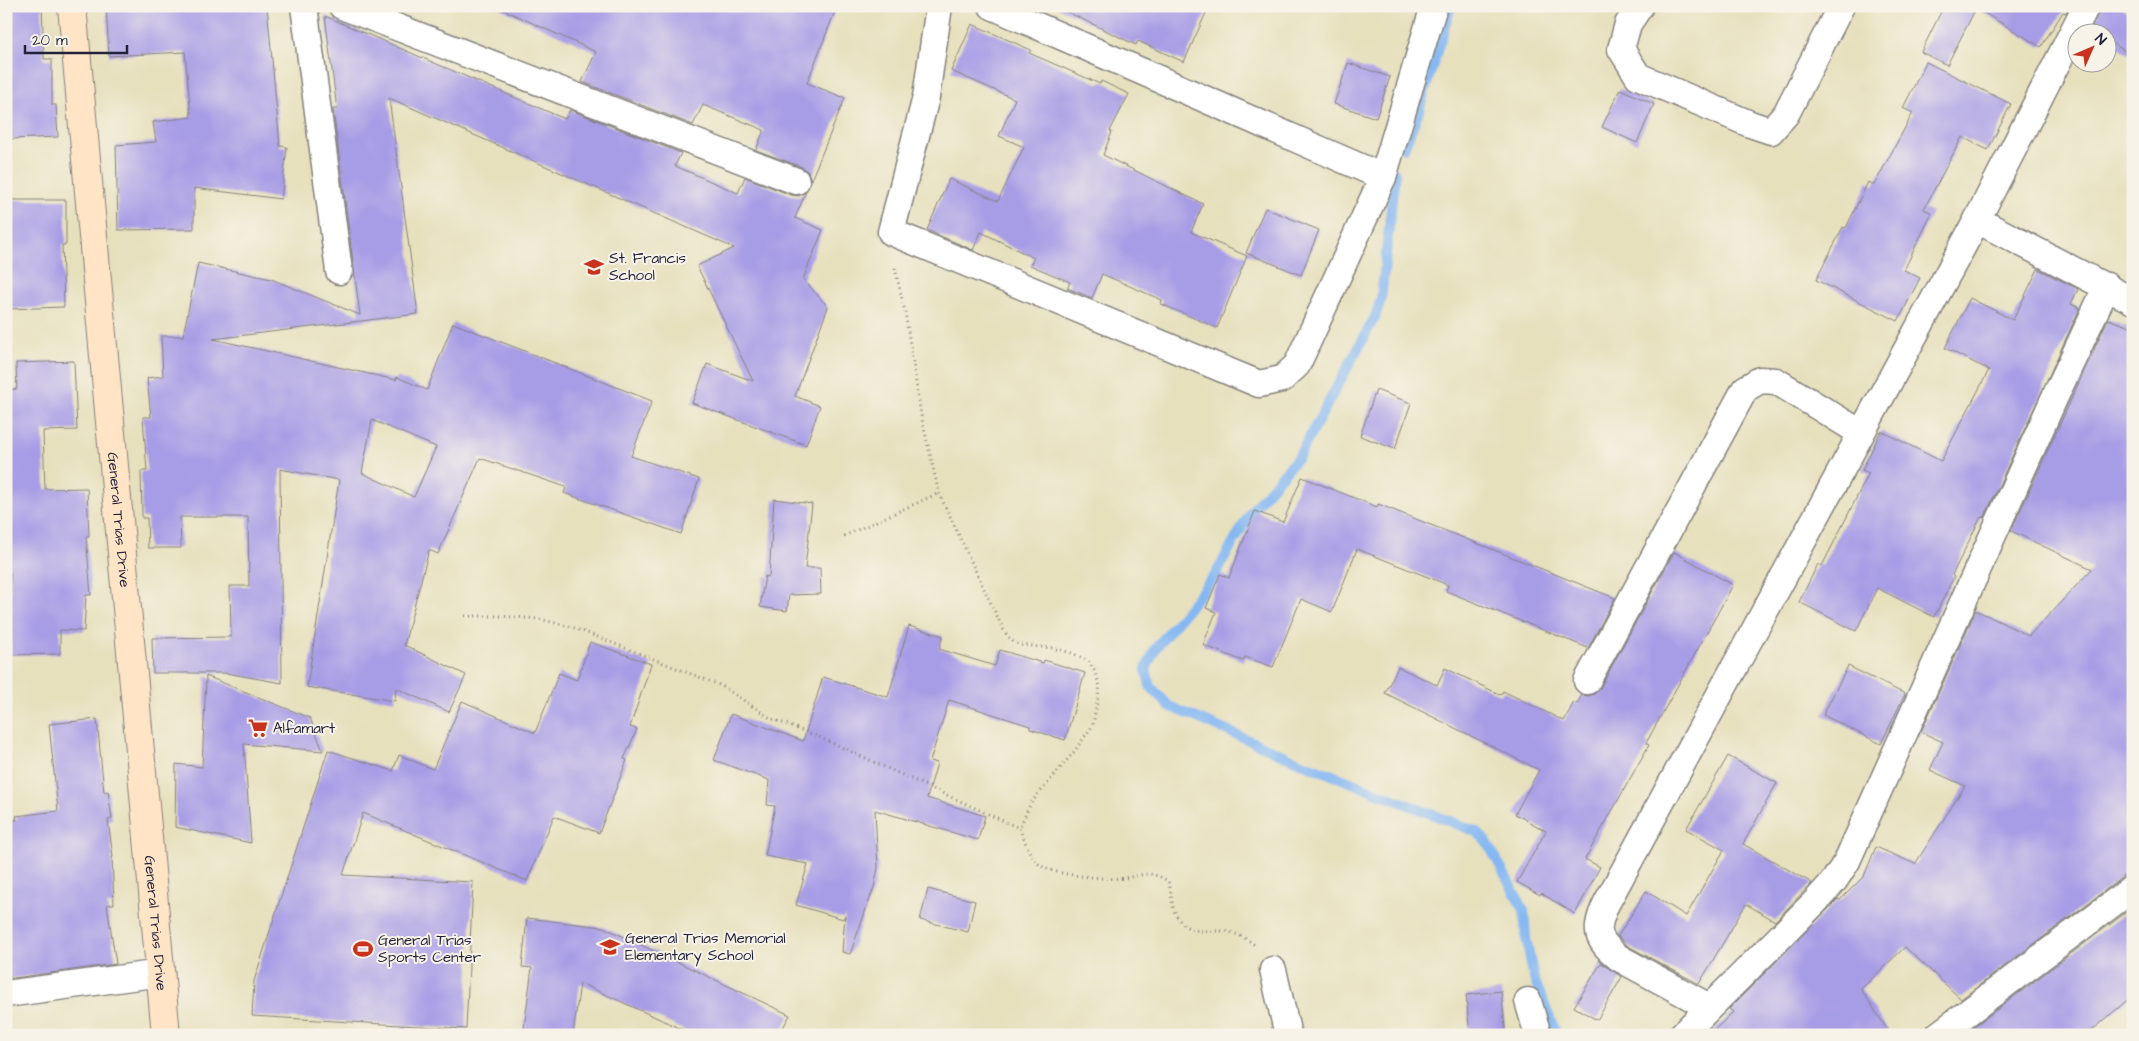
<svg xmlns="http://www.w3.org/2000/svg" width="2139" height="1041" font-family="'Architects Daughter',sans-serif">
<rect width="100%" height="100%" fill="#f7f3e8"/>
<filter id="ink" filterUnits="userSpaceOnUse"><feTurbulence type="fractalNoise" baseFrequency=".02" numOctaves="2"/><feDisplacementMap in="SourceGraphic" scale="10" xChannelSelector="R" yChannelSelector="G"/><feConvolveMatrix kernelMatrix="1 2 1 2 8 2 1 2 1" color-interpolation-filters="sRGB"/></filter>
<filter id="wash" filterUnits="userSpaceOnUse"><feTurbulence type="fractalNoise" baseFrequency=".0096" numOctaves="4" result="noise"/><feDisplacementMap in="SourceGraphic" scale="20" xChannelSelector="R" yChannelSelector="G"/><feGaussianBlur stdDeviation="1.12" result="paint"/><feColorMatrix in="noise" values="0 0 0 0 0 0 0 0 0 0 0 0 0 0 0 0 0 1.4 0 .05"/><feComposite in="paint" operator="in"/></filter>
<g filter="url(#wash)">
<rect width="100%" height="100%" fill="#e7e0bd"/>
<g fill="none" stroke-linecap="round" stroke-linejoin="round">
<g stroke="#85b8f2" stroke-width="10">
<path d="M1404,148L1418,113L1451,6"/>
<path d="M1395,173L1381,299L1375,317L1299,456L1252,510L1215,575L1155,649L1146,669L1150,686L1169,706L1302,763L1477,832L1487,842L1524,910L1526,938L1534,979L1557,1035"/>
</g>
</g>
<g id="blocks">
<g fill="#a79ce6" fill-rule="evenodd">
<path d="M6,6H42L44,59H52V105H56L58,137L11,139L10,33H6Z"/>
<path d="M106,6H267L280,146L287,147L281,199L194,188V229L118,230L116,145L156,142L153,122L191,117L185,52L109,56Z"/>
<path d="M495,6H837L807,83L845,98L811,180L808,172L802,167L756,150L764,130L703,105L693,125L582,82L596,52Z"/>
<path d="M1055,6H1209L1184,62L1138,41L1136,45Z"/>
<path d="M1944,6H2069L2066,13L2063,12L2041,47L1976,8L1947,65L1921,52Z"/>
<path d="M2101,6H2119L2133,15V56L2106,39V32H2096L2091,29Z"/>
<path d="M325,16L565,119L570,110L681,153L675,166L738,193L745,177L791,195L799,196L806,192L795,218L823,230L803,279L828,307L795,396L820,406L806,445L692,403L707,364L753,381L697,266L734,248L389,98L418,314L213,339L396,380L397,377L427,390L453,323L652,401L631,456L699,479L681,534L564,493L566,487L480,458L438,554L429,550L404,645L466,675L449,712L396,688L395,701L307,687L339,480L280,469L282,683L226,673H153L152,638L231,637L230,586H249L248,517H180L181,548H148L147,518H142L141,471H147L143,417H151L147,378L163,376L161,336H183L198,263L271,279L360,315L333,109H337ZM372,420L436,447L414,497L362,473Z"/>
<path d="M972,24L1031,50L1029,53L1100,84L1101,81L1129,94L1110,131L1112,132L1103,155L1203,204L1191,232L1247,256L1217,328L1161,304L1162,300L1102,274L1092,298L1067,288L1070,282L1030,265L1034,258L981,232L973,250L927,230L949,179L998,201L1024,147L999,136L1015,99L951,71Z"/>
<path d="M1926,62L2011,104L1988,150L1962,137L1924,209L1932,213L1904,270L1920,278L1898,321L1816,280L1843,227L1846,228L1868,182L1874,185L1913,113L1903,108Z"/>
<path d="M1348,63L1390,77L1376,118L1334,104Z"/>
<path d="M1620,89L1654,104L1637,143L1602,127Z"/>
<path d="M6,200H66V245H62L64,307L6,309Z"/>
<path d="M1265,208L1319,230L1301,275L1246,253Z"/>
<path d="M2038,269L2078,289L2071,304L2080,308L1984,518L1981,517L1952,575L1954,577L1934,617L1877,588L1856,631L1799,602L1818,564L1822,566L1869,473L1862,470L1881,431L1941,461L1989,370L1945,348L1970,298L2013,320Z"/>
<path d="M2108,319L2133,328V873L2124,876L1961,999L1905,947L1861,989L1891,1035H1709L1733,1012L1729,1009L1838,899L1840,900L1864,876L1876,847L1915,864L1965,786L1930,770L1943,742L1921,732L1976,610L2029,636L2092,569L2011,531Z"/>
<path d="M74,361L77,430L43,431L45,489L87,488L89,536H86L91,595H86L84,631L60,630V654L11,655L10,572H6V390L17,389L16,363Z"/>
<path d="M1376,390L1411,403L1395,449L1360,436Z"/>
<path d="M1302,477L1377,507L1378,504L1615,598L1588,648L1446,591L1448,585L1357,549L1332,612L1301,599L1273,667L1245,657L1243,661L1203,645L1216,612L1206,608L1220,574L1229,578L1255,511L1283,522Z"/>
<path d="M774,499L812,504L805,568H820L821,594L789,595L787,611L760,607L765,576L769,577Z"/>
<path d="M1674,552L1733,585L1646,743L1649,745L1585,859L1600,867L1575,914L1541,893L1540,895L1517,882L1546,831L1515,814L1539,770L1385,693L1398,667L1437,685L1445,668L1501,695L1503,691L1564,721L1574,702L1577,704L1582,695L1588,696L1594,694L1600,688Z"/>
<path d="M909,626L943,636L939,649L995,666L1000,650L1043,663L1044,660L1085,673L1065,740L1030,729V726L949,700L930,761L937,763L927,798L985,816L978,840L875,810L878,868L874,887L850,954L842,952L845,915L843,919L796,905L808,864L765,856L775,806L767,805L769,780L714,760L731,714L803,741L823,677L888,697Z"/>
<path d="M590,642L651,664L630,727L637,729L624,759L627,760L599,833L554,816L527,881L363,813L343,875L473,882L466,1029L252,1016L254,981L328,750L393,771L399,755L433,769L462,701L535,733L559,673L577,680Z"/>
<path d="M1848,666L1905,694L1881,744L1823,715Z"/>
<path d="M206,676L310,718L323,751L244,744L251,843L175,827L176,764L202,767Z"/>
<path d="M97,719L104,792L108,791L112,819L108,820L113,857H112L114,904L107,905L116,964L6,979V820H17L16,816L58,811L49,724Z"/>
<path d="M1728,756L1777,783L1743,844L1812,883L1775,921L1746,904L1699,984L1628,946L1618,936L1646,891L1686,916L1724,850L1686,829Z"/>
<path d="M928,889L975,901L968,932L920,920Z"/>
<path d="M2133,907V995L2087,1035H1963Z"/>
<path d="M527,918L603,927L790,1015L779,1035H695L580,983L573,1035H523L532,968L522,967Z"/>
<path d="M1601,963L1622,977L1597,1020L1574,1007Z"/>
<path d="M1501,991L1506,1035H1470L1466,995Z"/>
</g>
</g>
</g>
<g filter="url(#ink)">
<use href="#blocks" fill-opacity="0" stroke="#84817c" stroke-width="1"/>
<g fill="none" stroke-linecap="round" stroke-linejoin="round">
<defs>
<g id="minor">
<path d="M304,6L339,271"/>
<path d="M342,6L796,181"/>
<path d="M939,6L926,97L891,232L1259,384L1282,379L1297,365L1383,177L1434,6"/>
<path d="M992,6L1383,177"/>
<path d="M1640,6L1628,24L1621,49L1638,76L1750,124L1771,131L1786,114L1841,6"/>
<path d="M1977,220L2133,301"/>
<path d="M1587,681L1745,389L1760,380L1776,381L1861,433"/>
<path d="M1273,970L1288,1035"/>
<path d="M6,994L161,973"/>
<path d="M1528,1001L1538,1035"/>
<path d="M1709,1007L1619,958C1596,939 1594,931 1606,904L1977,220L2086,6"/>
<path d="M1682,1035L1815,902L1834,881L1847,861L2053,401L2107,286"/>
<path d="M1938,1035L2133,888"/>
</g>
<g id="secondary">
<path id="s1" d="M72,6L166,1035"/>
</g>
</defs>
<use href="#minor" stroke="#84817c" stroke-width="29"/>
<use href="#secondary" stroke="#84817c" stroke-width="30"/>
<g stroke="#84817c" stroke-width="3" stroke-dasharray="1 4" stroke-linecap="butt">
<path d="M895,268L905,312L921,415L939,493L1004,631L1013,642L1022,645L1052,648L1072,653L1088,661L1094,670L1100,686L1093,725L1073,753L1031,803L1019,828"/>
<path d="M844,536L939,493"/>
<path d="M465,616H500L539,619L572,627L722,686L770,718L821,738L1019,828C1025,840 1030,860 1043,867C1056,875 1109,880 1124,878C1144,875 1150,870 1168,881C1172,891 1171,906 1176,915C1189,936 1202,930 1224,931C1235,932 1246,938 1255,945"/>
</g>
<use href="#minor" stroke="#fff" stroke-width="26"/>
<use href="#secondary" stroke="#ffe4c6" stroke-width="28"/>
</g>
</g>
<defs>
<symbol id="school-bare" viewBox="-9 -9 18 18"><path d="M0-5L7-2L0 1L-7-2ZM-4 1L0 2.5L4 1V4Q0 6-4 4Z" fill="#c8321e" stroke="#f7f3e8" stroke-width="2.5" paint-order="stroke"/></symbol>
<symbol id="supermarket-bare" viewBox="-9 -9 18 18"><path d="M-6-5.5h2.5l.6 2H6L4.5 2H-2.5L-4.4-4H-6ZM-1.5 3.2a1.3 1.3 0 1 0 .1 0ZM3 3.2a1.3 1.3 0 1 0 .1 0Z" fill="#c8321e" stroke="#f7f3e8" stroke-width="2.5" paint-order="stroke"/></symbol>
<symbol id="stadium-bare" viewBox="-9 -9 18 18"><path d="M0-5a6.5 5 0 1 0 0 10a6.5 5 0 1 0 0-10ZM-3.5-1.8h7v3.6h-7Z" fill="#c8321e" stroke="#f7f3e8" stroke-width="2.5" paint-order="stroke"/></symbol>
</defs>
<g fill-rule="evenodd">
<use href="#school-bare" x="580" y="253" width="28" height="28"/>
<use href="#supermarket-bare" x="244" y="714" width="28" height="28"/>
<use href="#school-bare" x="596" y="933" width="28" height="28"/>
<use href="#stadium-bare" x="349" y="935" width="28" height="28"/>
</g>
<g text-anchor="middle" stroke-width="4" stroke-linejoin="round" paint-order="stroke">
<g font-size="15" fill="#22223b" stroke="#f7f3e8" text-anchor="start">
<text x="609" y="263">St. Francis<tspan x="609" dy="17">School</tspan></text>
<text x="273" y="733">Alfamart</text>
<text x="625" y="943">General Trias Memorial<tspan x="625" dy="17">Elementary School</tspan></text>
<text x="378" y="945">General Trias<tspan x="378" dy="17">Sports Center</tspan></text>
</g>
<g font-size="15" fill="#22223b" stroke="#f7f3e8">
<text dy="5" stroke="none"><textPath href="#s1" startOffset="516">General Trias Drive</textPath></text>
<text dy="5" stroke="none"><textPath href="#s1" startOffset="921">General Trias Drive</textPath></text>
</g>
</g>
<rect width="2139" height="1041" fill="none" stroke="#f7f3e8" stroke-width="25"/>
<g transform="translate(2092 48) rotate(45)"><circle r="24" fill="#f7f3e8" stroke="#a29fa3"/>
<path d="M0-4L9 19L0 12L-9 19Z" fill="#c8321e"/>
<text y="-8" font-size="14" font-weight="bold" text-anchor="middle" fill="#22223b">N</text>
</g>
<path d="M25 45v8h102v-8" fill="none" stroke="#22223b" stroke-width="2.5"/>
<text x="32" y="45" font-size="15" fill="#22223b" stroke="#f7f3e8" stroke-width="4" paint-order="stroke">20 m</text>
</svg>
